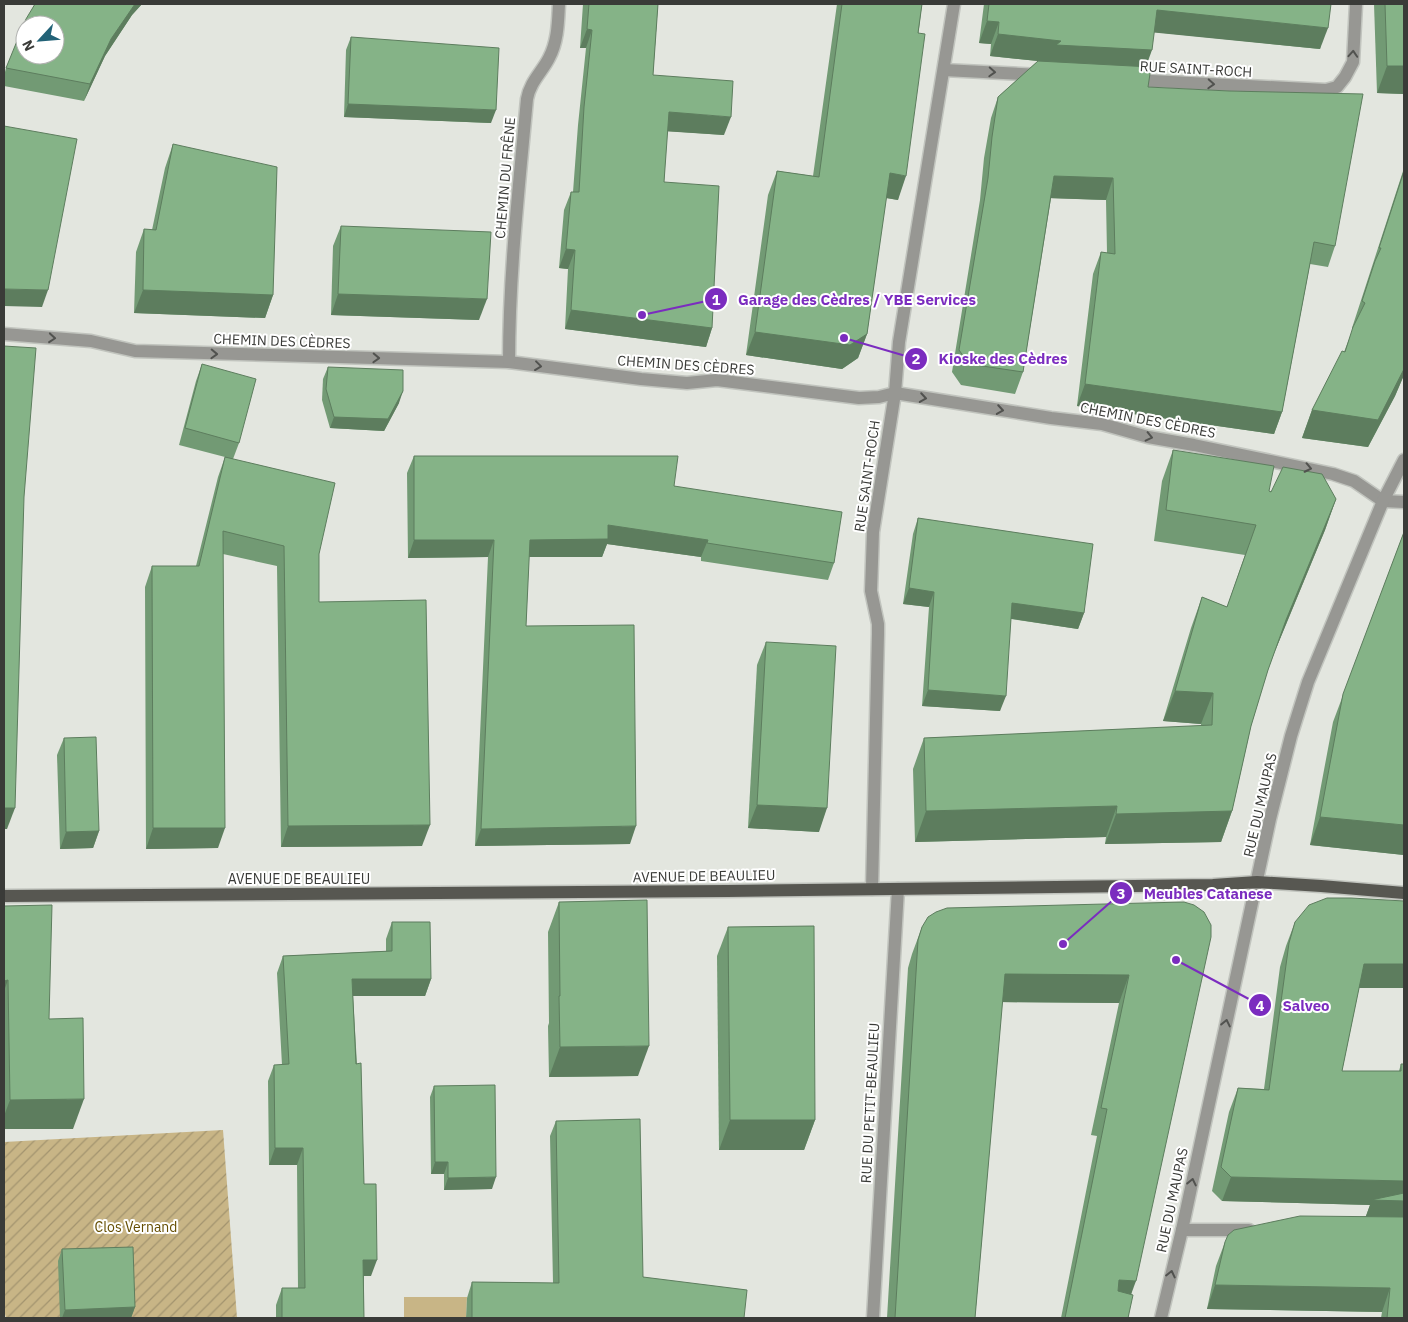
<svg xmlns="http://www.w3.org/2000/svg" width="1408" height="1322" font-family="'IBM Plex Sans',sans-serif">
<defs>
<pattern id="garden-furrows" width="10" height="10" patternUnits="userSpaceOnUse" patternTransform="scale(1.25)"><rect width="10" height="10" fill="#c8b586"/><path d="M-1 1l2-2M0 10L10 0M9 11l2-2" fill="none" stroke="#a3946f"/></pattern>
</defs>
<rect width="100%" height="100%" fill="#e3e6df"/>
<path fill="#c8b586" d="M404,1297H467L466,1318H404Z"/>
<path fill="url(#garden-furrows)" d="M223,1130L237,1318H6L4,1310V1142Z"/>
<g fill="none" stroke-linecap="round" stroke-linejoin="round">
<defs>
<g id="minor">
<path d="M944,70L1041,75"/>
<path d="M1133,80L1326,90L1337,87L1345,77L1353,62L1356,4"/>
<path d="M4,334L91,341L135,351L509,362L641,379L687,383L717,380L859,398L879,397L895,393L1051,418L1102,424L1148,437L1194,445L1333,474L1354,481L1383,501"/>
<path d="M509,362C509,274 519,186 527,99C530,82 542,72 549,58C558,41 558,22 559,4"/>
<path d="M1383,501L1404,502"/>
<path d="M872,889L878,634V624L871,591L873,532L895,393L899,342L954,4"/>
<path d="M1182,1230H1249"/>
<path d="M873,1318L898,889"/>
<path d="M1161,1318L1182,1230L1270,819L1291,736L1308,682L1383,501L1404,460"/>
</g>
<path id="major" d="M4,896L727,891L1213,885L1257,882L1321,886L1404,893"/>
</defs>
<use href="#minor" stroke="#c1c4be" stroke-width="15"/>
<use href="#major" stroke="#c1c4be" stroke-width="15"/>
<use href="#minor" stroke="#979793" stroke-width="12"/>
<use href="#major" stroke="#575751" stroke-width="12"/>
</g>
<g fill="#729a74">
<path d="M35,4H142L132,15L105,56L84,101L4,86V76L6,68Z"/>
<path d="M583,4H658L653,75L724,135L667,131L664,182L712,328L706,347L565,329L568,269L559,268L564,210L571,192H573L578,125L586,48H580Z"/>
<path d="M837,4H922L898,200L886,198L867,334L858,358L842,369L746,355L768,195L777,171L813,176Z"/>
<path d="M984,4H1331L1320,49L1154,32L1146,67L1148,87L1335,246L1328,267L1310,264L1282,412L1274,434L1077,406L1093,274L1101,252L1107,253L1106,200L1051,198L1023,372L1015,394L961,385L952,372L980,200L984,158L991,118L998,97L1038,61L990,56L991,44L979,43Z"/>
<path d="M1374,4H1404V94L1377,93Z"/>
<path d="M351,37L491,123L344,117L346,50Z"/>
<path d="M173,144L273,295L265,318L134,313L136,252L144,229L152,230L165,168Z"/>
<path d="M1404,168V375L1395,396L1368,447L1302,438L1312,410L1344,352L1353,329L1352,328Z"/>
<path d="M341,226L479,320L331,315L333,246Z"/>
<path d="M202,364L239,443L233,459L319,554V602L422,846L281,847L277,566L223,554L218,848L146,849L145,587L152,566H196L218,477L225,457L179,445L196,381Z"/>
<path d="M328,367L399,403L384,431L330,428L322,400L323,379Z"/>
<path d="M1173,450L1269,491L1336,499L1325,530L1275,651L1267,672L1251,726L1232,811L1221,842L1105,844L1106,837L915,842L913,769L924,738L1201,726V724L1163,721L1191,628L1202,597L1227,607L1245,555L1154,541L1162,481Z"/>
<path d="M414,456L674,486L834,563L828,580L701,561V557L607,544L602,557H529L526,626L630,844L475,846L488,557L408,558L407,473Z"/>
<path d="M918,518L1084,613L1078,629L1011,619L1000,711L922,706L929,607L903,604L913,534Z"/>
<path d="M1404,532V855L1310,845L1333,722Z"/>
<path d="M766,642L819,832L748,828L757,665Z"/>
<path d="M64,738L99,831L93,848L60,849L57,755Z"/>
<path d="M559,902L638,1076L549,1077L548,1026L549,1023L548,932Z"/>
<path d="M1184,902L1128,1318H1061L1097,1136L1091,1135L1119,1003L1002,1002L975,1318H887L908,968L912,954L922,927Z"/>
<path d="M4,906L49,1019L73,1129H4Z"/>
<path d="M392,922L431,979L425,996H353L364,1184L371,1276H364V1318H276V1305L282,1288H298L297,1165H269L268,1081L274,1065H282L277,973L283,956L386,951V939Z"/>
<path d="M1295,922L1404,988H1359L1342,1071H1399L1401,1064L1404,1318H1381L1382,1312L1207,1309L1216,1266L1225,1242L1366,1216L1370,1205L1222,1201L1212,1191L1229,1112L1238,1088L1264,1089L1280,967L1286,946Z"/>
<path d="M728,927L815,1120L804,1150H719L717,956Z"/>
<path d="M434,1086L492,1189L444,1190V1174H431L430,1097Z"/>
<path d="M556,1121L643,1277L744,1318H466L467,1298L472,1282L553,1283L550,1136Z"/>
<path d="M62,1249L135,1307L131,1318H60L58,1261Z"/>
</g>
<g fill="#5d7d5e">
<path d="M135,4H142L132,15L105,56L84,101L90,84L111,39Z"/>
<path d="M1157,10L1328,28L1320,49L1149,32Z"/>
<path d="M987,21L999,22L991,44L979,43Z"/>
<path d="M587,29L592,30L586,48H580Z"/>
<path d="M998,34L1152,50L1144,72L990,56Z"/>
<path d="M1387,66H1404V94L1377,93Z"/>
<path d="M348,104L496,110L491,123L344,117Z"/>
<path d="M669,112L731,117L724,135L662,131Z"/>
<path d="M890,173L906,176L898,200L881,197Z"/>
<path d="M1054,176L1113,178L1106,200L1046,198Z"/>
<path d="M566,249L575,250L568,269L559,268Z"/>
<path d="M4,289L48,290L42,307L4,306Z"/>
<path d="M143,290L273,295L265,318L134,313Z"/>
<path d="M338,294L487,299L479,320L331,315Z"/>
<path d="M571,310L712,328L706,347L565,329Z"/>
<path d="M755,332L867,334L858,358L842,369L746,355Z"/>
<path d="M1404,369V375L1395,396L1368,447L1302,438L1312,410Z"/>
<path d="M1085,384L1282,412L1274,434L1077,406Z"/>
<path d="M403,391L399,403L384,431L330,428L334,417Z"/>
<path d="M1336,499L1325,530L1275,651L1286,620Z"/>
<path d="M608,525L708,540L701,557L607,544L602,557H523L530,540Z"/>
<path d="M414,540H494L488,557L408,558Z"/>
<path d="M909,588L934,592L929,607L903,604Z"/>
<path d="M1012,603L1084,613L1078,629L1006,618Z"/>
<path d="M928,690L1006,696L1000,711L922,706Z"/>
<path d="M1175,691L1213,693L1201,724L1163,721Z"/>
<path d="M757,805L827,808L819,832L748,828Z"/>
<path d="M1117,806L1106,837L915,842L926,811Z"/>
<path d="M4,808H15L7,829H4Z"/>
<path d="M1232,811L1221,842L1105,844L1116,814Z"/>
<path d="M1320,817L1404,825V855L1310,845Z"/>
<path d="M430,825L422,846L281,847L288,826Z"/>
<path d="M636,826L630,844L475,846L481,829Z"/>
<path d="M153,828H225L218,848L146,849Z"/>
<path d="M99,831L93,848L60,849L66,832Z"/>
<path d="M1364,964H1404V988H1355Z"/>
<path d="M1005,974L1129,975L1119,1003L995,1002Z"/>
<path d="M352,979H431L425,996H346Z"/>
<path d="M8,980L4,991V981Z"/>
<path d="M649,1046L638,1076L549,1077L560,1047Z"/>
<path d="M84,1099L73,1129H4V1116L10,1100Z"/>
<path d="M730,1120H815L804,1150H719Z"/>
<path d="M275,1148H303L297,1165H269Z"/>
<path d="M435,1162H448L444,1174H431Z"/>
<path d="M496,1177L492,1189L444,1190L448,1178Z"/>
<path d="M1231,1177L1404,1181V1225L1363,1224L1370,1205L1222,1201Z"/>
<path d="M363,1260H377L371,1276H357Z"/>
<path d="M1119,1280L1136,1281L1126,1308H1109Z"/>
<path d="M1215,1285L1390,1288L1382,1312L1207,1309Z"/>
<path d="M135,1307L131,1318H62L65,1310Z"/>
</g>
<g fill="#85b387" stroke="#5d7d5e" fill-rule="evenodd">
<path d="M35,4H135L111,39L90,84L6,68L26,19ZM25,25H55V55H25Z"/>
<path d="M589,4H658L653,75L733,81L731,117L669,112L664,182L719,186L712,328L571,310L575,250L566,249L571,192H579L584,107L592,30L587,29Z"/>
<path d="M842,4H922L918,33L925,34L906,176L890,173L867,334L850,345L755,332L777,171L819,177Z"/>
<path d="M989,4H1331L1328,28L1157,10L1152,50L1056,45L1061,41L998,34L999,22L987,21Z"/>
<path d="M1385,4H1404V66H1387Z"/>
<path d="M351,37L499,48L496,110L348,104Z"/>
<path d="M1038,61L1151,67L1148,87L1229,91L1363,94L1335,246L1314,242L1282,412L1085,384L1101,252L1115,254L1113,178L1054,176L1023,372L969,364L959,350L988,178L992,137L998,97Z"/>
<path d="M4,126L77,139L48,290L4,289Z"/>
<path d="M173,144L277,167L273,295L143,290L144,229L156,230Z"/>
<path d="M1404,171V369L1378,420L1312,410L1342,351L1345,352L1353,327L1365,303L1362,301L1375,261L1381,248H1379Z"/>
<path d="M341,226L491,232L487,299L338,294Z"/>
<path d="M4,346L36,348L24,497L15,808H4Z"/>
<path d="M202,364L256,379L239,443L185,428Z"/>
<path d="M328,367L403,370V391L388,419L334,417L326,389Z"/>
<path d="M1173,450L1274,466L1269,491L1271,492L1283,467L1322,474L1336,499L1286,620L1268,670L1251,726L1232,811L1116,814L1117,806L926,811L924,738L1212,725L1213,693L1175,691L1202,597L1227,607L1256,525L1166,510Z"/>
<path d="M414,456H678L674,486L842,512L834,563L707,543L708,540L608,525V539L530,540L526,626L634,625L636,826L481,829L494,540H414Z"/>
<path d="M225,457L335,483L319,554V602L426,600L430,825L288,826L284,546L223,531L225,828H153L152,566H199Z"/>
<path d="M918,518L1093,544L1084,613L1012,603L1006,696L928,690L934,592L909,588Z"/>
<path d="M1404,532V825L1320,817L1343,694Z"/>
<path d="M766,642L836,646L827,808L757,805Z"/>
<path d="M96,737L99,831L66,832L64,738Z"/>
<path d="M1327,898H1351L1404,901V964H1364L1342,1071H1401V1064H1404V1181L1231,1177L1221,1167L1238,1088L1269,1090L1289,943L1295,922L1309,905Z"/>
<path d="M647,900L649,1046L560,1047L559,996H560L559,902Z"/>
<path d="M1184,902L1194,905L1204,912L1211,925V937L1136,1281L1119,1280L1118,1291L1133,1295L1128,1318H1065L1107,1109L1101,1108L1129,975L1005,974L975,1318H895L918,940L922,927L928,917L936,912L947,908Z"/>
<path d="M52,905L49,1019L83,1018L84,1099L10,1100L8,980L4,981V906Z"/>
<path d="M392,922H430L431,979H352L356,1064L361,1063L364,1184H376L377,1260H363L364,1318H282V1288H305L303,1148H275L274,1065L289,1064L283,956L392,951Z"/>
<path d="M814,926L815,1120H730L728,927Z"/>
<path d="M495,1085L496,1177L448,1178V1162H435L434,1086Z"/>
<path d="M640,1119L643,1277L747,1290L744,1318H472V1282L559,1283L556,1121Z"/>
<path d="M1404,1193V1201L1371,1200Z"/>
<path d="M1300,1216L1404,1217V1318H1387L1390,1288L1215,1285L1225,1242L1228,1235L1234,1230Z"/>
<path d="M133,1247L135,1307L65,1310L62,1249Z"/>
</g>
<defs><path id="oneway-chevron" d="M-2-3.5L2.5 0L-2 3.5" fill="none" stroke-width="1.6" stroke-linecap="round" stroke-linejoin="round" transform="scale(1.25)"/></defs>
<g stroke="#51524f">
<use href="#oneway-chevron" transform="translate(1353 54) rotate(-86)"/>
<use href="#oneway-chevron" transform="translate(992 72) rotate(3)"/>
<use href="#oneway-chevron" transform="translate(1211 84) rotate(3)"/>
<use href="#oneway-chevron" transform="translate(52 338) rotate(5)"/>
<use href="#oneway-chevron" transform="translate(214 354) rotate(2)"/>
<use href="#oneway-chevron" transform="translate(376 358) rotate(2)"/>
<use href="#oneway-chevron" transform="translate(538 366) rotate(7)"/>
<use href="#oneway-chevron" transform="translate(923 398) rotate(9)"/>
<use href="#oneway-chevron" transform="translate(1000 410) rotate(9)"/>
<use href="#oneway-chevron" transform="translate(1149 437) rotate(13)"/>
<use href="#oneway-chevron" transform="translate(1308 468) rotate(12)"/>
<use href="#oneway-chevron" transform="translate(1226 1023) rotate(-78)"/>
<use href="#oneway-chevron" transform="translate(1192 1182) rotate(-78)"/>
<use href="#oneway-chevron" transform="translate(1171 1274) rotate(-77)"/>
</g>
<g text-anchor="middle" stroke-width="4" stroke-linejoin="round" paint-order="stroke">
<g font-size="14" fill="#3a3b38" stroke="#fff">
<text transform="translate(1196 69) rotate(3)" y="5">RUE SAINT-ROCH</text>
<text transform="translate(505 178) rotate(-85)" y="5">CHEMIN DU FRÊNE</text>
<text transform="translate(282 341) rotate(2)" y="5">CHEMIN DES CÈDRES</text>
<text transform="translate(686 365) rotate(4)" y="5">CHEMIN DES CÈDRES</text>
<text transform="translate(1148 420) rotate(11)" y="5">CHEMIN DES CÈDRES</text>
<text transform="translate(867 476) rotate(-82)" y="5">RUE SAINT-ROCH</text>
<text transform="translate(1260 805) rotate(-77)" y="5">RUE DU MAUPAS</text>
<text transform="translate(704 876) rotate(-1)" y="5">AVENUE DE BEAULIEU</text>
<text x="299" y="884">AVENUE DE BEAULIEU</text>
<text transform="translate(870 1103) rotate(-87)" y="5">RUE DU PETIT-BEAULIEU</text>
<text transform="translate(1172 1200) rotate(-78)" y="5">RUE DU MAUPAS</text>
</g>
<g font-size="14" fill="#654e02" stroke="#fff">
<text x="136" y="1232">Clos Vernand</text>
</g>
</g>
<path fill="none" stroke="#7b2cbf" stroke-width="2" d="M642 315L716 299M844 338L916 359M1063 944L1121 893M1176 960L1260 1005"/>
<g fill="#7b2cbf" stroke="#fff" stroke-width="2">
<circle cx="642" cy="315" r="5"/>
<circle cx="844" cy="338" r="5"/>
<circle cx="1063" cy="944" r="5"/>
<circle cx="1176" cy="960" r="5"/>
<circle cx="716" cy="299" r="12"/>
<circle cx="916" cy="359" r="12"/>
<circle cx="1121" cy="893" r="12"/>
<circle cx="1260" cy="1005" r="12"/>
</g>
<g font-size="15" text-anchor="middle" font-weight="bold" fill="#fff">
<text x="716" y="305">1</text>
<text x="916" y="364">2</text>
<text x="1121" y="899">3</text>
<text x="1260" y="1011">4</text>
</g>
<g font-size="15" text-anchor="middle" font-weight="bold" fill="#7b2cbf" stroke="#fff" stroke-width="4" stroke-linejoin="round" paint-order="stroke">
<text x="857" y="305">Garage des Cèdres / YBE Services</text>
<text x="1003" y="364">Kioske des Cèdres</text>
<text x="1208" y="899">Meubles Catanese</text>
<text x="1306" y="1011">Salveo</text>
</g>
<rect width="1408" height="1322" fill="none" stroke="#3a3b38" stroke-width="10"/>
<g transform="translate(40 40) rotate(244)"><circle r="24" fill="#ffffff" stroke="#b0b1af"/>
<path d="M0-4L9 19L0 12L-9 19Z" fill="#226277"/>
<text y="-8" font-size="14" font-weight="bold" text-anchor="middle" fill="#3a3b38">N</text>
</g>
</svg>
